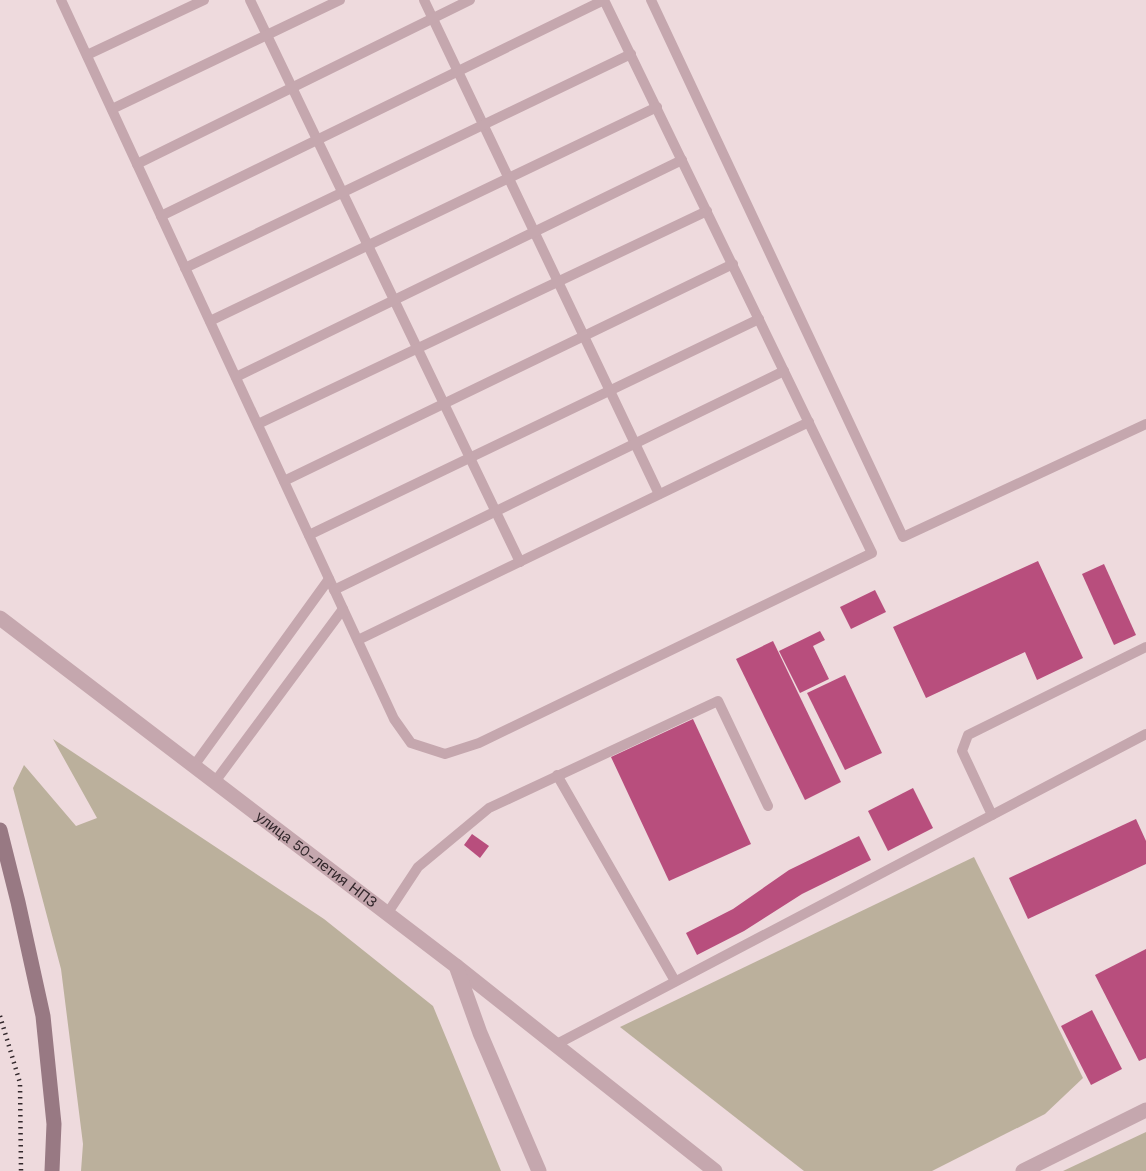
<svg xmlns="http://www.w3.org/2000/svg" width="1146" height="1171" font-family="'Work Sans',sans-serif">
<rect width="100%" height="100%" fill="#eedadd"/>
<g fill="#bbb09c">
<path d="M53,739L324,919L433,1006L501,1171H81L83,1144L61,969L13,788L24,765L76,826L97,818Z"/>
<path d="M974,857L1083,1078L1045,1114L932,1171H804L620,1027Z"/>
<path d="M1146,1132V1171H1063Z"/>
</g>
<g fill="#b84e7d">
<path d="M1038,561L1083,658L1037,680L1025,652L926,698L893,627Z"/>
<path d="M1104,564L1136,635L1114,645L1082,574Z"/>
<path d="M875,590L886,612L851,629L840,607Z"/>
<path d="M820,631L825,640L813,646L829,679L800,693L779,651Z"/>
<path d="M773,641L841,782L805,800L736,659Z"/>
<path d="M845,675L882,753L845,770L807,693Z"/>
<path d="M693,719L751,844L669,881L611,757Z"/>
<path d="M913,788L933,828L888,851L868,811Z"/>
<path d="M1136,819L1146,841V864L1028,919L1009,878Z"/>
<path d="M472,834L489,846L480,858L464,845Z"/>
<path d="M859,836L871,860L802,894L744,931L697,955L686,933L733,909L789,870Z"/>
<path d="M1146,949V1058L1139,1061L1095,975Z"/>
<path d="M1092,1010L1122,1069L1091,1085L1061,1026Z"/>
</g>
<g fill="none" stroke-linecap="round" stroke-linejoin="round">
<g stroke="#c5a7ae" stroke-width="10">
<path d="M61,0L394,719L411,743L445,754L479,743L872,553L604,0"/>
<path d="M250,0L520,562"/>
<path d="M424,0L659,494"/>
<path d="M651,0L903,537L1146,424"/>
<path d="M87,55L204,0"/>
<path d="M112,109L340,0"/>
<path d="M137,164L470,0"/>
<path d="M161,216L604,0"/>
<path d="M185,268L631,54"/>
<path d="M210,321L657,107"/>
<path d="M236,377L682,160"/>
<path d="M258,424L707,211"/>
<path d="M284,481L733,264"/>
<path d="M309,535L759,319"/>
<path d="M334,590L784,371"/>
<path d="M358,640L809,422"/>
<path d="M193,767L329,579"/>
<path d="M557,775L675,981"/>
<path d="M214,783L343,609"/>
<path d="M992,815L962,751L968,735L1146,647"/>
<path d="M387,914L418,867L489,808L718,701L768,806"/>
<path d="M555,1045L1146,734"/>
</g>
<g stroke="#c5a7ae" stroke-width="15">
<path d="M456,966L715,1171"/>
<path d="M1023,1171L1146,1110"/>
</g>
<path stroke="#c5a7ae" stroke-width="15" id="s1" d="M0,618L456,966L480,1033L539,1171"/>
<path stroke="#987983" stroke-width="15" d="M0,830L18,902L43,1016L54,1124L52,1171"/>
<path stroke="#32272b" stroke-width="4.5" stroke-dasharray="1.5 4.5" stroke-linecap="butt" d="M0,1016L20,1083L21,1171"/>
</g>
<g text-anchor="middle" stroke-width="5" stroke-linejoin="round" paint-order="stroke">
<g font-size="15" fill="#32272b" stroke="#f6e6e8">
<text dy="5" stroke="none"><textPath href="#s1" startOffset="398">улица 50-летия НПЗ</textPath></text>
</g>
</g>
</svg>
